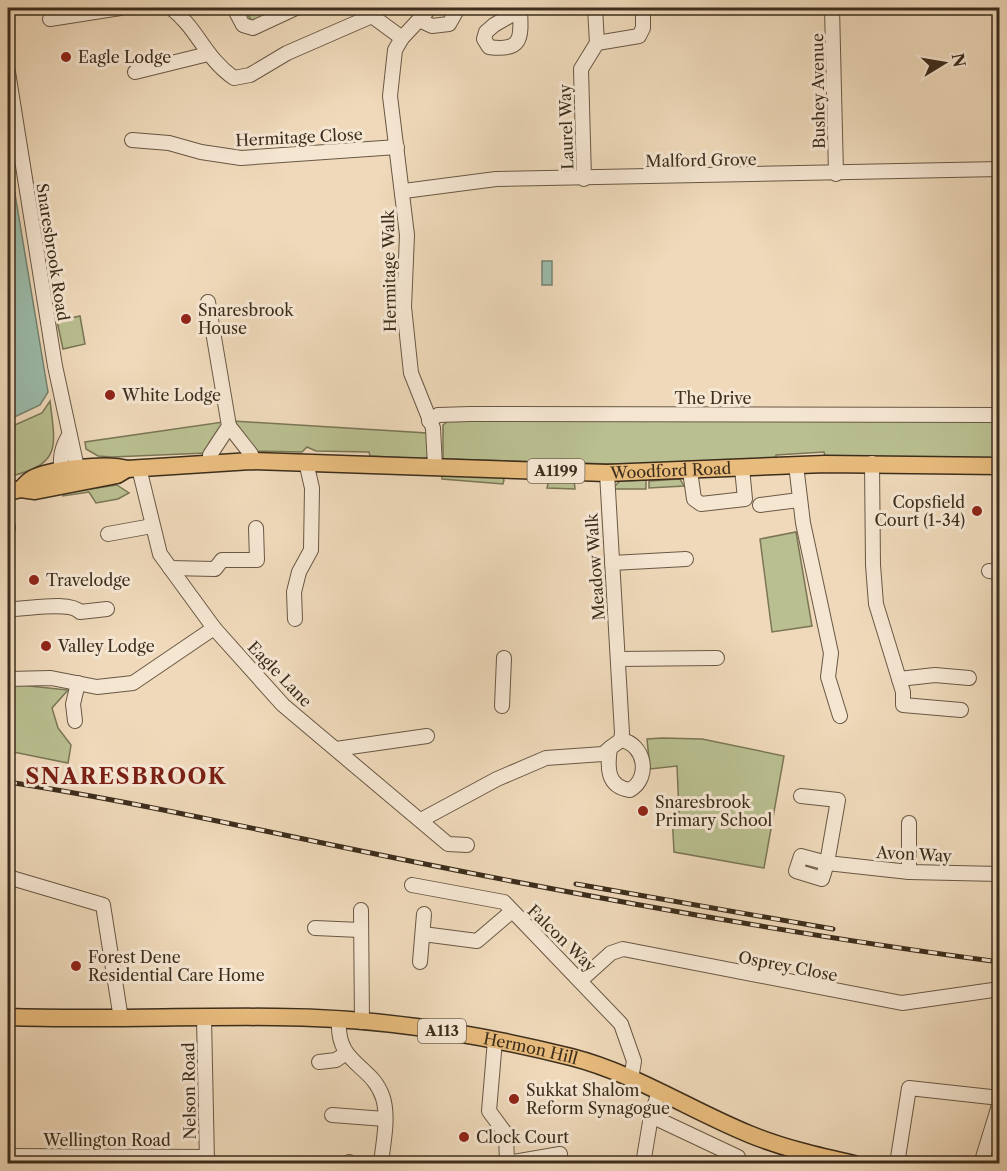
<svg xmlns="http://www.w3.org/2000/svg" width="1007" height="1171" font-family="'Libre Caslon Text',serif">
<rect width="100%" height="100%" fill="#efd9ba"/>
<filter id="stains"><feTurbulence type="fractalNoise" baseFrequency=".00333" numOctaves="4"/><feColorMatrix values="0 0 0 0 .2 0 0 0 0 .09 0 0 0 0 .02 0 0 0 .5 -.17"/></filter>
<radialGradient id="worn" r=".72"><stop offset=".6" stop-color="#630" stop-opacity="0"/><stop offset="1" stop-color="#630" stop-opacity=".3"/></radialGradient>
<g fill="#b9bf90" stroke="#7a7656" stroke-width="1.5">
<path d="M244,8H286L260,21L251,20Z"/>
<path d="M80,316L85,344L63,349L57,321Z"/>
<path d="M50,401C56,449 61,464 8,477V428L42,413Z"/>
<path d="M233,421L427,433L429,456L424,459L370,456L369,452L316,451L307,447L302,452L254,451Z"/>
<path d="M448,421H999V459L825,456L824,452L776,455V458L648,465L443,459V425Z"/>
<path d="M223,422L224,428L206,453L112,457L98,456L86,449L85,442Z"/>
<path d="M442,475L502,476L504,480L503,484L442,479Z"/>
<path d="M549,479H574L575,489L547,488Z"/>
<path d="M680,479L684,486L649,488V481Z"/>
<path d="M646,480V489H612L620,481Z"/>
<path d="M117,485L129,493L118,499L96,503L89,492L63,496V493Z"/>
<path d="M796,532L812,626L772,632L760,539Z"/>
<path d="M20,685L68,690L52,708L58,728L71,745L68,763L8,751V686Z"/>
<path d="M662,738L702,739L784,756L764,868L674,852L672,813L679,812L677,766L650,769L647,739Z"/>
</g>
<g fill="#9bbbaa" stroke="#758271" stroke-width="1.5">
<path d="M8,152L48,392L40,405L8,420Z"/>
<rect x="542" y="261" width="10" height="24"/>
</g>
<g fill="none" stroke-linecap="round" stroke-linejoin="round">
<defs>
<g id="minor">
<path d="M171,8C198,29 205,58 234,78L250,75L287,53L372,16"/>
<path d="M234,8L243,25L253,28L296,8"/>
<path d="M430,8L402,38L395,50L390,96L407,235L404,307L411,373L433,428L435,466"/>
<path d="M520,8C521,36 524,52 489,47L484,39L486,32L494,25L520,10"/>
<path d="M595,8L597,43"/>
<path d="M832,8L836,174"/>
<path d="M370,10L372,16L402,38"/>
<path d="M50,19L120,8"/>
<path d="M419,20L432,26L449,24L458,8"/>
<path d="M8,72L55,366L79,477"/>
<path d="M135,72L208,54"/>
<path d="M132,140L169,143L201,152L241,158L397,147"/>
<path d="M584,179L581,69L597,43L639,36L643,28V8"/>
<path d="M404,191L496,179L1000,169"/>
<path d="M208,302L229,426L210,455V463"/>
<path d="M429,421L438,415L470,414L1000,415"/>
<path d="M229,426L251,454V461"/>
<path d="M872,463L873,565L876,604L903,692V705L961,710"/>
<path d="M796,465L803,523L831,653L828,677L840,716"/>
<path d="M139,468L160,554L214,628L283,705L448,844L467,845"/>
<path d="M690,471L694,499L701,504L745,499L742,468"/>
<path d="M607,473L622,733L621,740L610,748C607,768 607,787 630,790C651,778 645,744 621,740"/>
<path d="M63,481C60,464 59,452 68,437"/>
<path d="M760,505L799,500"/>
<path d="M8,527V528"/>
<path d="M108,534L152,526"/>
<path d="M612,563L686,559"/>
<path d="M170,568L215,569L222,560H257L256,528"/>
<path d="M989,571L1000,572"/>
<path d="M8,609C25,610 69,600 80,612L107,609"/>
<path d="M295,619L294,592L299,572L311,550L312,488L306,462"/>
<path d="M618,659L717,658"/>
<path d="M8,679L51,678L97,687L133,683L214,628"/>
<path d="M899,679L935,675L969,678"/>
<path d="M502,706L504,658"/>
<path d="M75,721L73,704L78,683"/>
<path d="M336,749L427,736"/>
<path d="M801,796L838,800L827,863L909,872L1000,874"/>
<path d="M421,820L497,779L546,758L603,754L610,748"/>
<path d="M801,856L827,863L822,879L796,871Z"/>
<path d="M909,872V823"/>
<path d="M8,877L103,905L121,1019"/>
<path d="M412,885L504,902L621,1024L634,1061L631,1079"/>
<path d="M361,910L362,1022"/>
<path d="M315,928L360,930"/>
<path d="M423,934L477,941L511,912"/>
<path d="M420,962L424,914"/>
<path d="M581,980L611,953L623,949L902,1003L1000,989"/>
<path d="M204,1018L207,1163"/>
<path d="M339,1020C336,1066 372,1063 383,1098C389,1118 383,1143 381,1164"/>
<path d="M495,1040L489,1111L506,1134L507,1164"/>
<path d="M319,1062L336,1060L346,1053"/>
<path d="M332,1115L385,1119"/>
<path d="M651,1116L738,1157"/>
<path d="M8,1156L207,1157"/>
<path d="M507,1163L560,1154"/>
<path d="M348,1164L349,1162"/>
<path d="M643,1164L651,1116L659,1092"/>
<path d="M897,1164L909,1088L1000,1098"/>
<path d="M981,1164L1000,1102"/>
</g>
<g id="major">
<path id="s1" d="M21,489C24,486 28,481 32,479C49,469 108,463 127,469L251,461L607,473L825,464L1000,466"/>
<path d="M8,492L21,489L35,491L117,475L127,469"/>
<path id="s2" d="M8,1017C97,1020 186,1016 275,1017C374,1017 475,1033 571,1057C634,1073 690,1110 749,1134C783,1148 818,1156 854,1164"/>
</g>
</defs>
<use href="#minor" stroke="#695844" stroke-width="16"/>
<use href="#major" stroke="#3c2d1c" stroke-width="19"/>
<use href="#minor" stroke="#f5e6d2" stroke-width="14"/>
<use href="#major" stroke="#e8bc7d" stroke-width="16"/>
<defs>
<g id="rail">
<path d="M8,782C144,803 279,835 415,862C609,901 804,936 1000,962"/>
<path d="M576,884L833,929"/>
</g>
</defs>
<use href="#rail" stroke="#3c2d1c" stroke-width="5"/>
<use href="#rail" stroke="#f5e6d2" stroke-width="3" stroke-dasharray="9" stroke-linecap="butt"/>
</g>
<g fill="#8f2418" stroke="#f5e6d2" stroke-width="2">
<circle cx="66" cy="57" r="6"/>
<circle cx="186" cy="319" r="6"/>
<circle cx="110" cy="395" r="6"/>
<circle cx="977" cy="511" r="6"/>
<circle cx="34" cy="580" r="6"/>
<circle cx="46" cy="646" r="6"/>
<circle cx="643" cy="811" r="6"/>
<circle cx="76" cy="966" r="6"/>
<circle cx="514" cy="1099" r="6"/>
<circle cx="464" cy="1137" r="6"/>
</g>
<g text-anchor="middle" stroke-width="6" stroke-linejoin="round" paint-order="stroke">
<g fill="#f5e6d2" stroke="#746453" stroke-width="1.5">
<rect x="527.5" y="459" width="57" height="24" rx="4.5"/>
<rect x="418" y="1019" width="48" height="24" rx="4.5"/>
</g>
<g font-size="15" font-weight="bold" fill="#3c2d1c">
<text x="556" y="476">A1199</text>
<text x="442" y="1036">A113</text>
</g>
<g font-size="16" fill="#3c2d1c" stroke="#f5e6d2" text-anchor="start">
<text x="78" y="63">Eagle Lodge</text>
<text x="198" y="316">Snaresbrook<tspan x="198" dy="18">House</tspan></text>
<text x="122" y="401">White Lodge</text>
<text x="965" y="508" text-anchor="end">Copsfield<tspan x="965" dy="18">Court (1-34)</tspan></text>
<text x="46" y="586">Travelodge</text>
<text x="58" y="652">Valley Lodge</text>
<text x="655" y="808">Snaresbrook<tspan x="655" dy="18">Primary School</tspan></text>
<text x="88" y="963">Forest Dene<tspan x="88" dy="18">Residential Care Home</tspan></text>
<text x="526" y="1096">Sukkat Shalom<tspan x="526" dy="18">Reform Synagogue</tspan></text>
<text x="476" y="1143">Clock Court</text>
</g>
<g font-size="16" fill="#3c2d1c" stroke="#f5e6d2">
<text transform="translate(818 91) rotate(-91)" y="6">Bushey Avenue</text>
<text transform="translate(566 127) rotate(-92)" y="6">Laurel Way</text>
<text transform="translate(299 137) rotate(-3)" y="6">Hermitage Close</text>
<text transform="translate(701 160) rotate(-1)" y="6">Malford Grove</text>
<text transform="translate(53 252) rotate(81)" y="6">Snaresbrook Road</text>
<text transform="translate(389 271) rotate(-91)" y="6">Hermitage Walk</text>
<text x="713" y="404">The Drive</text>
<text dy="6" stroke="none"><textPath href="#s1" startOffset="656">Woodford Road</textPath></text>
<text transform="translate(595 567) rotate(-94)" y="6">Meadow Walk</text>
<text transform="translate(280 674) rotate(46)" y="6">Eagle Lane</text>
<text transform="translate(914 854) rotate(3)" y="6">Avon Way</text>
<text transform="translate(562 938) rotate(44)" y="6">Falcon Way</text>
<text transform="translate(788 966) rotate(11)" y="6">Osprey Close</text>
<text dy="6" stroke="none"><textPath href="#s2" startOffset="525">Hermon Hill</textPath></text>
<text transform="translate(189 1091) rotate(-91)" y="6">Nelson Road</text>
<text x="107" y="1146">Wellington Road</text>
</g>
<g font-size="22" font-weight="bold" letter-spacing="1.5" fill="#7a1f14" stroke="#f5e6d2">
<text x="126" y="784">SNARESBROOK</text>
</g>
</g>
<rect width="1007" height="1171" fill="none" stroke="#efd9ba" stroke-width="30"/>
<rect x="9" y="9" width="989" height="1153" fill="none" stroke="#3c2d1c" stroke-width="3"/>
<rect x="15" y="15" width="977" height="1141" fill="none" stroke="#3c2d1c" stroke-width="1.5"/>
<g transform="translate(944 63) rotate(79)" stroke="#f5e6d2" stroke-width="4.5" paint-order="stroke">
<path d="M0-4.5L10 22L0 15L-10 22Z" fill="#3c2d1c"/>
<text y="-9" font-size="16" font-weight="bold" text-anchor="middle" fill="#3c2d1c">N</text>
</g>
<rect width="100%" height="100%" filter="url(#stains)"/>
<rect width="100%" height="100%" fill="url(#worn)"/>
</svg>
